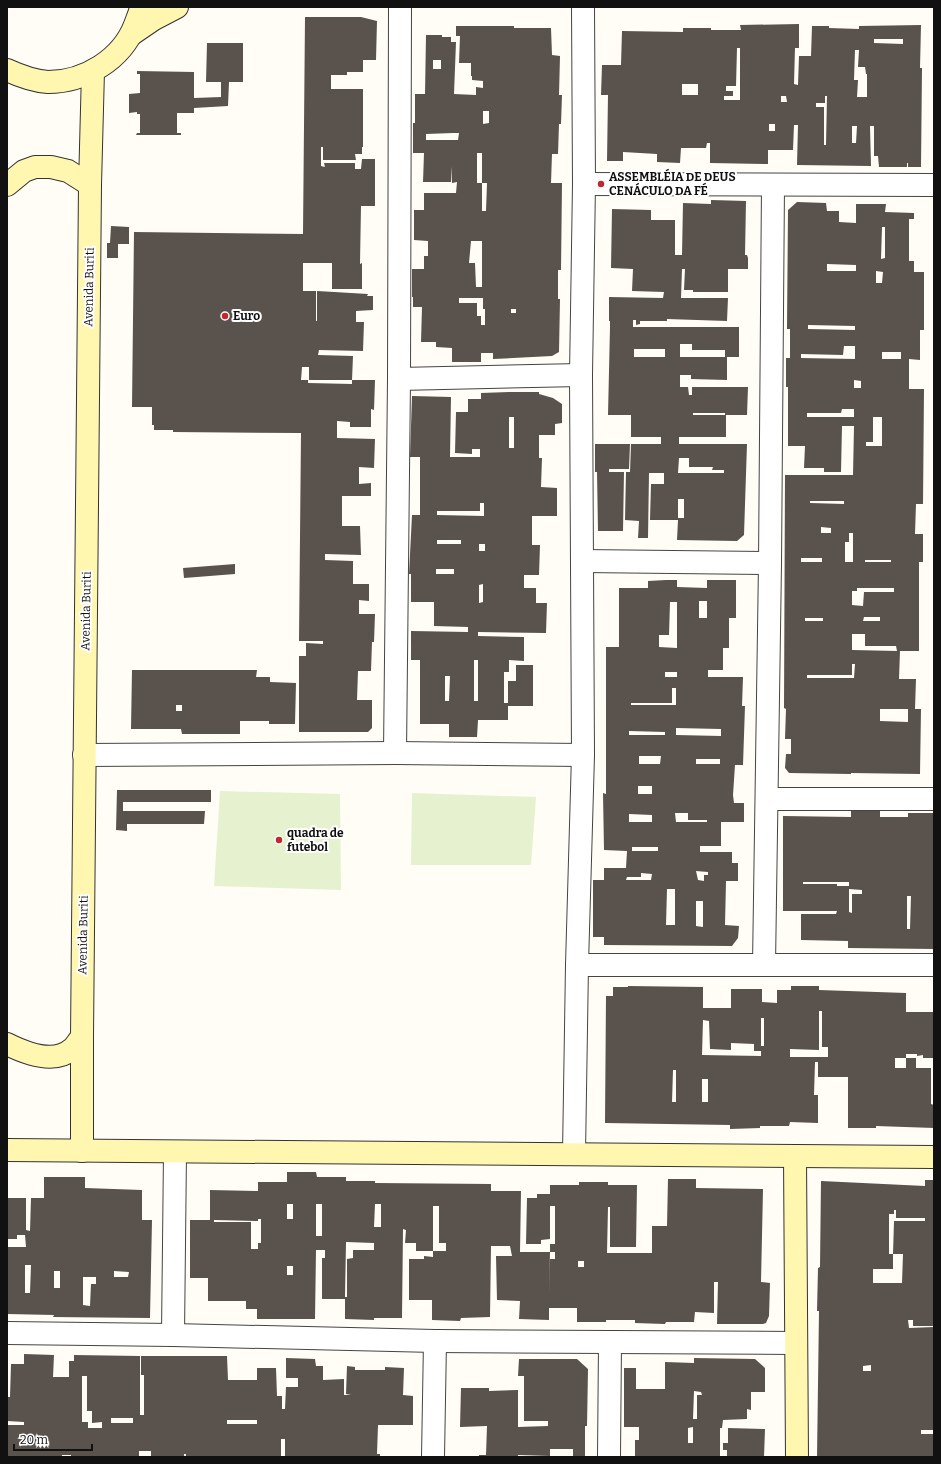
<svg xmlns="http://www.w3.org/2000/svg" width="941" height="1464" font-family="Bitter,serif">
<rect width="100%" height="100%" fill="#fffdf5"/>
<g fill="#e6f2cf">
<path d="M220,791L340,794L341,890L214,886Z"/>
<path d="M412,793L536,797L531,865H411Z"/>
</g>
<g fill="#5a524d" fill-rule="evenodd">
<path d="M305,17H361L377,21L376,60H363V72H347V75H331V89H363V147H362V154H355L356,160H323V147H321V166L325,167L324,163H355V169H361L362,159H375V206H361L360,264L362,263V289H332V263H303V291H316V321H317V291L368,294L367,296H373V310L356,311V322H364L363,351L319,350L318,355L353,356L352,380H309V367H302L301,380H308V383L352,384V380H375L374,410L371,409V427H350V422L337,421V438L375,439L374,468L359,467V484L371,483V496H342V526H360L361,555L325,554V560L353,561V584H369V601L359,600V614H375L374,642H372L371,671H358L357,700H372V728L368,732H299V656H306V643L323,644V641H299L301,433L173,432V430H154V425H152V407H132L134,232L303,234Z"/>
<path d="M799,24V48H795L794,84L798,85L799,56H811L812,26H829V28L859,29V26L921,25L920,68H922L921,167H908V163H907V167H879L878,156H874V126H870L871,166L797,165L798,125H794L793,150H768V164L710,163V143H707L706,148H681L680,163L657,162V154L623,152V161H607L608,95H601L602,65H621L622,31L683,32V28H711V30H741L740,25ZM874,39H903V44L874,43ZM737,48H740V100H724V96H733V91H726V86H736ZM855,50H859L858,67H865L866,74H867V97H857L858,80H854ZM682,84H698V95H682ZM781,96H786L787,102H781ZM825,96H827L826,145H824V107H816V103H825ZM769,124H775V131H769ZM852,126H857L856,143H852Z"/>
<path d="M456,26H514V28H551L552,55L560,56L559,95H562L561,124H559L558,154H552L551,183H562L561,270H558V299H560L559,352L552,356L493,359V353H481V362H452V348L436,347V342H421L422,307H413V297H412V269H424V256H428V241L414,240V210H424V193H456L457,182L452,183L451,166V182H423L424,153H413V123H415V94H425L426,35H442V37H451V42H456L454,94L476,95V87L483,88V81L472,80V76H471V63H459L460,36H456ZM433,60H441V69H433ZM483,111H489V123L483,124ZM453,133H459L458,140H426V134ZM477,153H482V183H487L486,211H482V183H477ZM471,241H482V287H476L475,263H469ZM459,298H483V309H485V325H481V316H477V303H459ZM511,309H516V313H511Z"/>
<path d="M207,43H243V82H229L228,106L194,108V113H177V133H181V135H136L137,133H140V114H137V112L129,113V94L140,93V74H137V71L194,72V98L221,97V82H206Z"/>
<path d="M711,200L746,201L745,255H747L748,258V269H728V292H693V290H684L685,269H682L681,298H728L727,321L667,319V321H640V324L636,325V320H633V327H739V357H727V380L691,379V375H680V387H688L689,395H692V387H748L747,415H725V413H693V415H726V437H679V444H747L744,535L737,541L677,540L678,520H650L651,484H664V473H649L648,538H638L639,521L625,520L626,472H630L631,444H661V437H631V415H608L610,327V321H609V297L663,298L664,292L632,291L633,269L611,268L612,209L651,210V220H675V255H682L683,203L711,204ZM680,344H692V350H725V357H680ZM634,349H665V357H634ZM679,458H689V467H713L712,470H724V473H678ZM678,499H684V518H678Z"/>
<path d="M797,202L826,203L827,211H839V222L856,223V204H886L885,212L914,213V219H909V261H914V272H924V330H920V360L909,359V389H924L923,504H916L915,534H923V562H919V651H900L899,679H916L915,709H921L920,774L851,773V774L789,773L785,768L786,754H791V739H785L786,709L784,708L785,475H853L854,426H842L841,472H824V468H804L805,446H788V387H786V358H790V329H787L788,210ZM882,227H885V258L881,259ZM827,264L856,265V271H827ZM876,271L883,272L882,283H876ZM808,325L855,326V330L808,329ZM844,346H855V359L801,358V354L843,355ZM882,352H901V359H882ZM854,380L861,381V388H854ZM842,409H854V417H807V413H841ZM873,417H882V446H866V442H873ZM810,501H844V504L810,503ZM821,527L831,528V533H821ZM849,533H853V562H845V542H849ZM801,558H822V562H801ZM865,560H891V562H865ZM857,588H894V592H864L863,606L852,605V591H857ZM864,617H880V621H863ZM805,618H823V621H805ZM852,634H865V646H896L897,651L852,650ZM852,664H855L854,678H807V675H852ZM880,709H908V722L880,721Z"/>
<path d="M111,226L129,227V244H118V258H107V243H110Z"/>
<path d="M509,392H539V394L553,398L562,404V423L555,424V435H539V458H542L541,487L557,488V516H532V545H540L539,575H524V588H536V603H547L546,633L478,632V636L524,637V661L509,660V672H504V703H508V681H516V665H533V706H508V720H478L477,737H449V724H420V660H411V631L468,632V627L434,626V602H411V574H409L412,515H420V457H410L412,396L451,397L450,457H480V449H472V454L455,453L456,412H468V399H481V393ZM509,417H514V448H509ZM480,503H484V516L437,515V511H480ZM437,540H461V544H437ZM479,544H485V551H479ZM436,569H454V574H436ZM483,584V602L479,603V585ZM474,660H478V701H474ZM445,676H450L449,701H445Z"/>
<path d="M595,444H630L629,469H609V472H624L623,531H598L597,472H595Z"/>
<path d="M235,564V574L184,578L183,568Z"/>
<path d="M666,580H677V587L707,588V580H736V618H729V648H723V670H708V677H743L742,706H745L743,765H735L733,795L734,803H744V822H721V846H700V852H732V863H738V881H726L725,925L739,926L738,938L732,946L604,945V937H593V880H604V868H626L627,851L604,850L603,793L606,794V647H619V588H648V581ZM699,601H707V618H699ZM670,602H677V648L659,647V635H669ZM665,672H677V677H665ZM672,688H676V705H631V703H672ZM676,728L721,729V736L676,735ZM629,731L665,732V735H629ZM639,756H661L660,764H639ZM696,759H720V764H696ZM638,786H652V794H638ZM675,813H688V820H707V822H676ZM629,814L652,815V822H629ZM632,847H658V851H632ZM696,871L708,872V875H704V881L698,880ZM641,873L652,874L651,880H626L627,877H641ZM667,889H675V925H666ZM696,901H703V927L696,926Z"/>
<path d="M132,670H257L256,677H270V682L296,683L295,724H269V721H240V734H182L181,729H131ZM176,705H182V711H176Z"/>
<path d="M117,790H211V802H123V811H205L204,824H127V831L116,830Z"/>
<path d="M851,811H880V817H908V813H934V949L848,948V941L801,940V914H836L837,911H783V816L851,817ZM803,882H849V886H837V884H803ZM849,889L862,890V894H852V913L849,912ZM907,896H911L910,929H907Z"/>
<path d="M628,986L703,987V1008H731V989H762V1002L777,1003V990H791V986H819V990L906,993V1012H934V1058H923V1055L917,1056V1054H906V1058H895V1068H906V1058H916V1068H931V1104L934,1105V1128L876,1126V1128H848V1077H818V1062H815L814,1095H818V1123L790,1122L789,1126H760V1128L730,1129V1125L605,1123L606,996H613V987H628ZM819,1011H822V1047H828V1057H790V1049L819,1050ZM761,1018H764V1046H761ZM703,1020L709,1021L710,1049L731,1050V1043L754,1044V1051H761V1056L702,1055ZM673,1070H676V1102H672ZM702,1079H708V1102H702Z"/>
<path d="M287,1172H316L317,1177H346V1181H375V1183L491,1184V1191H521L520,1252H550L549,1296L550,1259H555V1252H550V1244H555V1206H550V1239L541,1240V1244H526L527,1198H537V1194H550V1185H579V1182H608V1185H637L636,1247H610V1207H608L607,1253H652V1226H667L668,1179H696V1188L763,1189L761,1282L770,1283L769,1316L766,1323L763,1324H717L718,1282H714V1313L695,1312L694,1322H666L665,1324L635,1323V1320H606V1322H577V1308H549V1320L519,1319L520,1301L497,1300L496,1256H512L510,1246H491L490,1317L461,1318L460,1321L432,1320V1300H409V1259H424V1256L433,1257V1251H416V1243H405L406,1230L403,1229L402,1318H374V1320L345,1319V1299H322V1258H325V1250H316L315,1319H257V1309H246V1301H208V1278H190V1220H210V1190L258,1191V1182H287ZM287,1204H293V1219H287ZM316,1204H322V1236H316ZM375,1204H381V1227H374ZM433,1206H439V1243H446V1251H433ZM258,1219H261V1243H258V1249H251V1222H214V1220L258,1221ZM346,1242L374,1243V1250H353V1258L347,1259V1297H345ZM578,1261H584V1267H578ZM287,1266H293V1275H287Z"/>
<path d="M44,1177H85V1188L142,1190V1220H152L150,1318L53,1317L54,1315L7,1314V1247H26L25,1235H17V1239H7V1198H26V1230L30,1231L31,1198H44ZM25,1265H31L30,1293H25ZM54,1271H60V1288H54ZM114,1271L129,1272L128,1277H114ZM83,1277H96V1284H91L90,1306L83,1305Z"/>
<path d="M925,1180H934V1326H913V1320H908L909,1328L934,1327V1430H921V1434H934V1457H817L819,1311H817L818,1268L820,1267L821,1181L925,1186ZM894,1210H896V1218H925V1221H894L893,1254H903L902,1283H873V1269H893V1254H889V1214H894ZM871,1365V1371H863V1366Z"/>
<path d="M24,1354L54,1355L53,1377H69V1361H74V1355L140,1356V1415H144V1375H141V1356H227L228,1380H257V1368H276L277,1396H282V1409H285L286,1387H298V1378H286V1358L315,1359L316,1366H323V1380L344,1379V1395H351L346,1394L347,1366L355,1367V1370H385V1367L404,1368L403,1395L413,1396V1425H378L377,1454H380V1457H285V1439H281V1457H186V1454H184V1457H151V1451H139V1457H71V1455H62V1457H7V1425H24V1422L7,1421V1397H10L11,1364H24ZM82,1376H87V1411H92V1423L102,1422V1428H88V1422H82ZM111,1418H133V1423H111ZM227,1420H257V1424H227Z"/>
<path d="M694,1358L755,1359L765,1368V1392H751V1410L747,1409V1419L723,1420L722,1428H720V1457H635V1440H639V1427H624V1368H636V1389H665V1362L694,1363ZM694,1391L701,1392L702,1395H697V1419H693ZM693,1427V1443H688V1428Z"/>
<path d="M519,1359H577L588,1369L587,1426H585V1457H573V1449H550V1456L518,1455V1457H479V1455H486L487,1426L460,1427L461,1388H489V1391L518,1390V1427L548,1426V1421H524V1376H518Z"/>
<path d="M728,1428L765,1429L764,1457H727V1450H723V1443H728Z"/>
</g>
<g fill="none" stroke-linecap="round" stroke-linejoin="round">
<defs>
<g id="street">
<path d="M584,184L934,185"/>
<path d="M399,379L581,375"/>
<path d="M582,561L770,563"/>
<path d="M395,753L399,379L400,7"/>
<path d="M84,755L395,753L583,755"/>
<path d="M767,799H934"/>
<path d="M577,965H934"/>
<path d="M764,965L770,563L773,185"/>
<path d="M574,1154L577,965L583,755L581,375L584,184L583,7"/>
<path d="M7,1333L173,1335L435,1341L796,1343"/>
<path d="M173,1335L175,1152"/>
<path d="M433,1457L435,1341"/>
<path d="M609,1457L610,1342"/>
</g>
<g id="secondary">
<path d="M132,34L154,19L177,7"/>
<path d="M7,70C20,76 33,81 48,82C85,82 122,59 135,25C137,19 140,13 141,7"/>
<path d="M7,185L24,171L35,167H51L68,171L90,185"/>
<path d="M7,1044C25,1053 54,1065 72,1049C76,1046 78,1041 82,1037"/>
<path d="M7,1150L934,1157"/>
<path d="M82,1151V1037L90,185L93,71"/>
<path d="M795,1156L797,1457"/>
</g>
</defs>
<use href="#street" stroke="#444" stroke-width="24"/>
<use href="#secondary" stroke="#333" stroke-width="24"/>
<use href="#street" stroke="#fff" stroke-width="22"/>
<use href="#secondary" stroke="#fff6b0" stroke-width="22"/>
</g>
<g fill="#c4262e" stroke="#fff" stroke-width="1.5">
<circle cx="601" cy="184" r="4"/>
<circle cx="225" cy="316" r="4"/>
<circle cx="279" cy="840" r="4"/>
</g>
<g text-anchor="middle" stroke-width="4" stroke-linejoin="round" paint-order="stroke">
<g font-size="12" font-weight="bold" fill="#111" stroke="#fff" text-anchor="start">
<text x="609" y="181">ASSEMBLÉIA DE DEUS<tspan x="609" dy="14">CENÁCULO DA FÉ</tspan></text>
<text x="233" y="320">Euro</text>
<text x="287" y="837">quadra de<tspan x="287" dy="14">futebol</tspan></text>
</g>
<g font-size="12" fill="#111" stroke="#fff">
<text transform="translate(89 287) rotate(-89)" y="4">Avenida Buriti</text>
<text transform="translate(86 611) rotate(-89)" y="4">Avenida Buriti</text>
<text transform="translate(83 935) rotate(-89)" y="4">Avenida Buriti</text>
</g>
</g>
<rect width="941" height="1464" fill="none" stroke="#111111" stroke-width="16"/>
<path d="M14 1444v6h78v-6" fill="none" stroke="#111111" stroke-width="2"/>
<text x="20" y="1444" font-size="12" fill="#111111" stroke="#ffffff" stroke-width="3" paint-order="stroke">20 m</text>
</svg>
